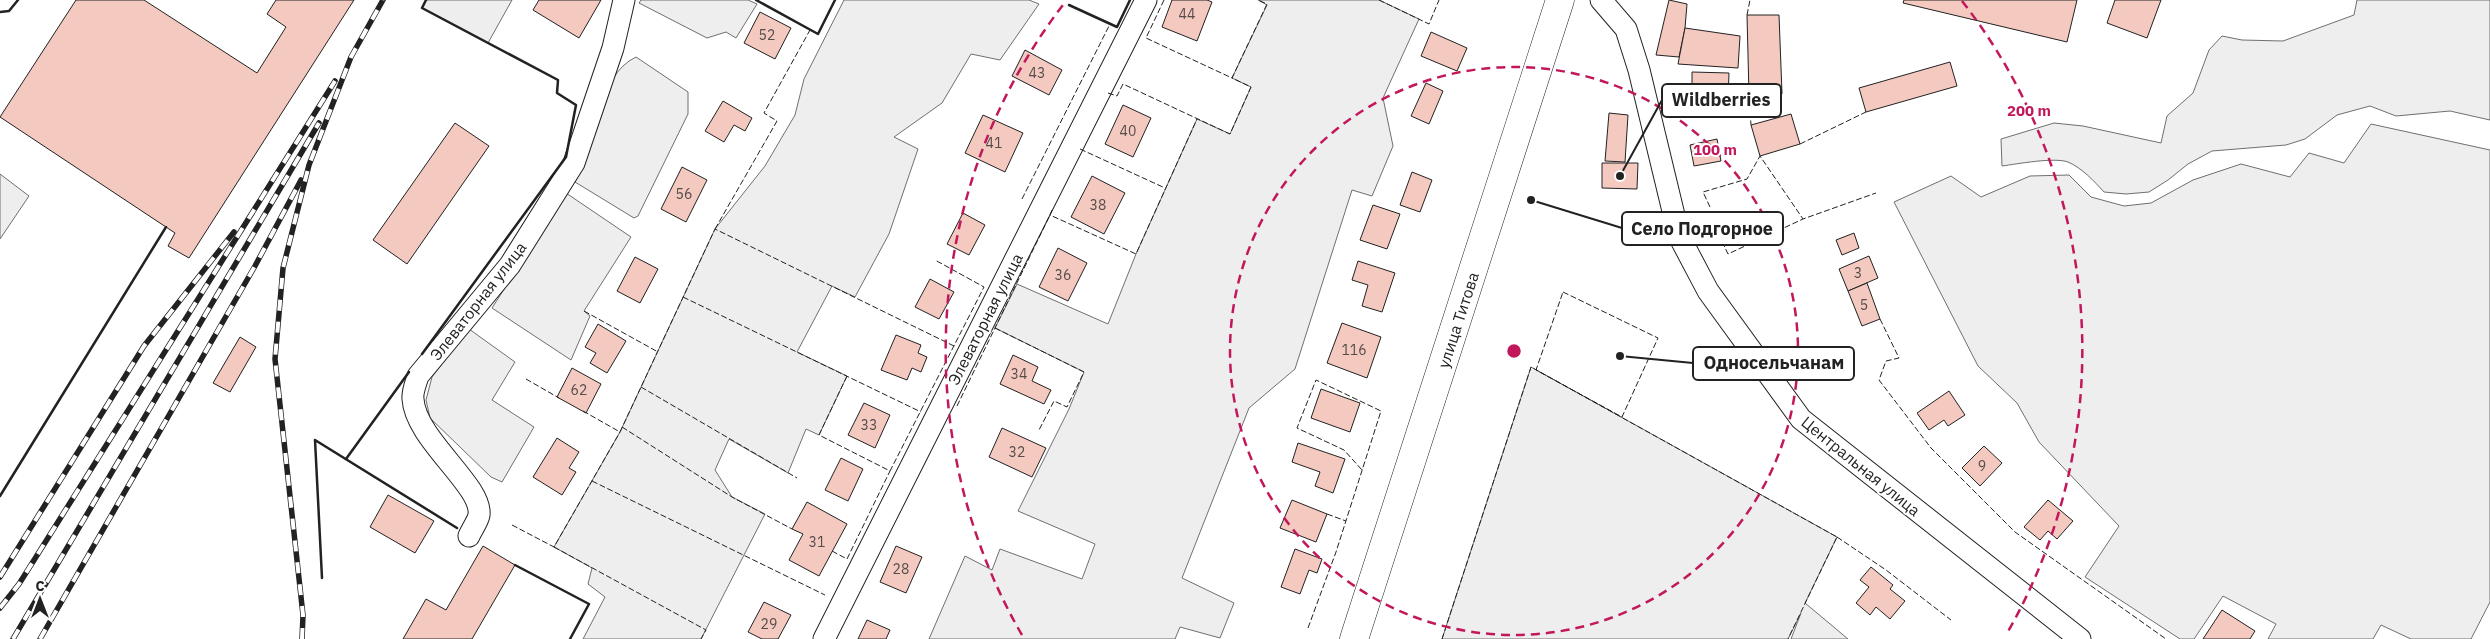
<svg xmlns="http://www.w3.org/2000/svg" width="2490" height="639" font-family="'IBM Plex Sans',sans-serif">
<rect width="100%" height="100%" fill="#fff"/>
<g fill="#eee" stroke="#6f6f6f">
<path d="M426,0H512L488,43L422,8Z"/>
<path d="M641,0H748L757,4L736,38L726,32L707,38L639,3Z"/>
<path d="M844,0H1029L1039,4L1000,60L971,54L942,103L894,137L918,149L889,234L855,297L832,286L797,352L847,376L819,435L806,429L788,473L729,439L715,470L732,497L765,514L701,639H583L605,597L588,584L592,568L554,547L620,432L715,229L765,166L795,115L804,79Z"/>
<path d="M1258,0H1379L1419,19L1383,98L1393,146L1372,196L1352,190L1295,369L1249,408L1182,578L1234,603L1220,638L1180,627L1175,639H929L965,556L992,570L1000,549L1082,579L1095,544L1018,511L1069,409L1084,372L995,328L1017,284L1108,324L1136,254L1197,119L1230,134L1251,87L1232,78L1267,5Z"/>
<path d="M2357,0H2490V120L2450,111L2396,116L2370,106L2337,115L2305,139L2286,145L2212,151L2188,164L2168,180L2149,192L2126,194L2104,192C2094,181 2082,168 2068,162C2054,157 2017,164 2002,166L2001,139L2054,123L2083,126L2161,143L2167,116L2193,93L2209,50L2222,36L2242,40L2283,41L2354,15Z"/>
<path d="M636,57L688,92V114L638,216L634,218L575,182C594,146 597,75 636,57Z"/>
<path d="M2371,124L2490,150V602L2471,639H2411L2381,625L2373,639H2268L2276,624L2223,596L2194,639H2180L2085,577L2119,526L2039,442L2017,403L1978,366L1894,202L1951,176L1981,197L2030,176L2069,175L2091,197L2124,206L2151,203L2193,180L2241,164L2290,177L2309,153L2344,163Z"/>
<path d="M0,174L29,196L0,239Z"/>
<path d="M566,193L631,237L584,311L590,316L571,360L492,308Z"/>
<path d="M469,329L515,362L492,400L534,427L502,482L491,477L430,418L426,400L432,377Z"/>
<path d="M1531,367L1837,537L1805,603L1848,639H1791L1801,613L1788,639H1442Z"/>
</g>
<g fill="#f3c9c0" stroke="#222">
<path d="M76,0H144L257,73L286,27L267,14L276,0H354L189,258L168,246L175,233L0,117Z"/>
<path d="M539,0H601L579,38L533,10Z"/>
<path d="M1172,0H1207L1212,2L1197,41L1162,27Z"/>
<path d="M1669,0L1687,4L1685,28L1679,57L1656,55Z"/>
<path d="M1904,0H2077L2067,42L1903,3Z"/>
<path d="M2115,0H2161L2147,38L2107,23Z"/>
<path d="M760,12L791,28L775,59L744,43Z"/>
<path d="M1747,15H1779L1782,94L1749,95Z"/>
<path d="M1685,28L1740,36L1738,68L1678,64Z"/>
<path d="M1431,32L1467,48L1457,71L1421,56Z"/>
<path d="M1025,50L1062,70L1049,95L1012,76Z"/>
<path d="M1950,62L1957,86L1866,112L1859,88Z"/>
<path d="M1692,72L1729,73L1728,100L1692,99Z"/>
<path d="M1426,83L1443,91L1429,124L1411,116Z"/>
<path d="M723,101L752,118L745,131L734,125L724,142L705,131Z"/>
<path d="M1123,105L1151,118L1133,157L1105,144Z"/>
<path d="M1609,113L1628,115L1625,162L1605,161Z"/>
<path d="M1791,114L1800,144L1760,156L1751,125Z"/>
<path d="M983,115L1023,133L1005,172L965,153Z"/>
<path d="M455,123L489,146L407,264L373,240Z"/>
<path d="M1717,139L1721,161L1694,166L1690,145Z"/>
<path d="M1602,163H1638L1637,189L1602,188Z"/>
<path d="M682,167L707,180L686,222L661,209Z"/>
<path d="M1412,172L1432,180L1420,212L1400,205Z"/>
<path d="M1092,176L1125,193L1104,234L1071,217Z"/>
<path d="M1373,205L1400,214L1387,249L1360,240Z"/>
<path d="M963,213L985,225L969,255L947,244Z"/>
<path d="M1854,233L1859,248L1842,255L1836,240Z"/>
<path d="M1058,248L1087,263L1068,301L1039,287Z"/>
<path d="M1869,256L1878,278L1848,291L1839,269Z"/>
<path d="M635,257L658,269L640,303L617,291Z"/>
<path d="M1358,261L1395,273L1382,312L1362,306L1368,285L1352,280Z"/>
<path d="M930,279L954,292L939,319L915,307Z"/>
<path d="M1867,283L1880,319L1862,326L1848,291Z"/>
<path d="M1342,323L1381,337L1367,378L1327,363Z"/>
<path d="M598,324L626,341L607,373L590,363L596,353L585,347Z"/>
<path d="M896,335L921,345L918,353L927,357L921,372L912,368L907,380L881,370Z"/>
<path d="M240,337L256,347L230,392L213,383Z"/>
<path d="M1013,355L1038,367L1032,381L1051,390L1044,404L1000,384Z"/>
<path d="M572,368L601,384L586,413L557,397Z"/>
<path d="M1321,389L1360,403L1350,432L1311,418Z"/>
<path d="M1949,391L1965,415L1948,426L1944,420L1929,430L1917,413Z"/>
<path d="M864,403L890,415L875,448L848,435Z"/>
<path d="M1002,428L1046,448L1032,477L989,457Z"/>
<path d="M557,438L579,452L569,468L576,472L562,495L533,477Z"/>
<path d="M1298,443L1345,459L1333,493L1315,486L1320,472L1292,462Z"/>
<path d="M1984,446L2002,463L1980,486L1962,468Z"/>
<path d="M841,458L863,469L848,501L825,490Z"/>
<path d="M388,495L434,521L415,553L370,527Z"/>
<path d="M1292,500L1327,514L1316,542L1280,528Z"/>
<path d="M2048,500L2073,521L2057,539L2048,531L2040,540L2024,527Z"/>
<path d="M807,502L847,524L819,576L789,560L803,534L792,529Z"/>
<path d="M483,546L515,565L472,639H403L426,599L446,610Z"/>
<path d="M896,546L922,557L906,593L880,582Z"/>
<path d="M1295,549L1322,559L1317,573L1309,570L1300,594L1281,587Z"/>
<path d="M1871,567L1893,585L1890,589L1905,601L1890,619L1876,607L1870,615L1856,603L1869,587L1860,580Z"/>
<path d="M764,602L791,615L778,639H762L748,632Z"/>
<path d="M2222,610L2255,631L2250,639H2203Z"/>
<path d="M867,620L890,630L886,639H858Z"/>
</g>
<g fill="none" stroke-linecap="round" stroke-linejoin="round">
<defs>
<g id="minor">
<path d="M1601,0L1626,29L1639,70L1679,236L1708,291L1801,419L2080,639"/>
<path d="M469,536C472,529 478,521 479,515C483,486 415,439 413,399C412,392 416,383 418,376L510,265L574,163L613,48L624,0"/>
<path d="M824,639L1146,0"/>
</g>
<path id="major" d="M1354,639L1560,0"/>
</defs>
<use href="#minor" stroke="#222" stroke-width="23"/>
<use href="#major" stroke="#222" stroke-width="29"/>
<use href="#minor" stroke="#fff" stroke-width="21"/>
<use href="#major" stroke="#fff" stroke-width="28"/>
<defs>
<g id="rail">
<path d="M0,577L144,346L234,232"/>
<path d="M0,608L19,584L335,81"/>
<path d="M13,639L319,123"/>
<path d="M40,639L255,266L301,180"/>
<path d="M302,639L303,615L275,359L283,268L309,165L351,57L383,0"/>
</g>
</defs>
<use href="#rail" stroke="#222" stroke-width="5.5"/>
<use href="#rail" stroke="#fff" stroke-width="4" stroke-dasharray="11" stroke-linecap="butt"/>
<g stroke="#222" stroke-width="1" stroke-dasharray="6 2.5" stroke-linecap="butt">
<path d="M1164,0L1146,38L1232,78L1267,4L1258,0"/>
<path d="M1379,0L1429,24L1439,0"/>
<path d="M1747,15L1750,0"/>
<path d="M1108,93L1117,96L1123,84L1230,134L1251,87L1232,78"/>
<path d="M1749,95L1751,125"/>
<path d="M1800,144L1866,112"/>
<path d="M1080,149L1165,188"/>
<path d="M1022,199L1110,24"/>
<path d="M1710,207L1703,192L1747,179L1760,156L1803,219"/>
<path d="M1052,210L1050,215L1136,254L1197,119"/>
<path d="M1715,226L1728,254L1803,219L1876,193"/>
<path d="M715,229L777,121L764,113L810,30"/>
<path d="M1563,292L1658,338L1622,417L1536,370Z"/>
<path d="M683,297L921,412"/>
<path d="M584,311L658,352"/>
<path d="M1880,319L1899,358L1886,361L1879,380L1931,448L2015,532L2166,639"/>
<path d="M995,328L1084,372L1067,407L1054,401L1039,430"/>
<path d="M847,376L819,435L890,471L984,287L935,260"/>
<path d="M526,379L559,398"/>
<path d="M641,387L797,478"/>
<path d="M957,406L1050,215"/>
<path d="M583,411L620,432L715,229L956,347"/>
<path d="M622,427L732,497L792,529"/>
<path d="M592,481L825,595"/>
<path d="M1327,514L1346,521"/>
<path d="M512,525L554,547L620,432"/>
<path d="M1837,537L1886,570L1951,620"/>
<path d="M554,547L706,630L701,639"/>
<path d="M832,551L847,559L890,471"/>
<path d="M1308,628L1336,552L1381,411L1316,380L1297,428L1344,450L1362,470"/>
<path d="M1442,639L1531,367L1837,537L1788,639"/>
</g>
<g stroke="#222" stroke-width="2.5">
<path d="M756,0L818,34L835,0"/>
<path d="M1069,5L1117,27L1130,0"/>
<path d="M0,12L9,11L18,0"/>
<path d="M422,354L566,157L576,105L557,93L558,80L422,8L426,0"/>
<path d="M346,459L409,372"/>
<path d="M0,496L166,227"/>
<path d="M515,565L589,604L570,639"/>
<path d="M322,578L315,440L457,528"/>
</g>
</g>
<g fill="none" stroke="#c2185b" stroke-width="2.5" stroke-dasharray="9 6">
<circle cx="1514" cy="351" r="284"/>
<path d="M1022 635A568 568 0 0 1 1066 1M1962 1A568 568 0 0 1 2006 635"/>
</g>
<g text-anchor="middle" stroke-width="4" stroke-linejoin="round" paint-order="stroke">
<g font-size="14" fill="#564c4a">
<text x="1187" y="19">44</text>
<text x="767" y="40">52</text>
<text x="1037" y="78">43</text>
<text x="1128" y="136">40</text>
<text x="994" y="148">41</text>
<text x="684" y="199">56</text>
<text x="1098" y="210">38</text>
<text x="1858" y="278">3</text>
<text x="1063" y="280">36</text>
<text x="1864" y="310">5</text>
<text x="1354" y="355">116</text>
<text x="1019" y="379">34</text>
<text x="579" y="395">62</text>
<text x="869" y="430">33</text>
<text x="1017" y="457">32</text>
<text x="1982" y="471">9</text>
<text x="817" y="547">31</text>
<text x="901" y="574">28</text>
<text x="769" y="629">29</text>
</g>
<g font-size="16" fill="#222" stroke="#fff">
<text transform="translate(478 301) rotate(-52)" y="6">Элеваторная улица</text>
<text transform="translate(985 319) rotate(-63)" y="6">Элеваторная улица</text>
<text transform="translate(1458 320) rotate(-72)" y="6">улица Титова</text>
<text transform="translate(1861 466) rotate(39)" y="6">Центральная улица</text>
</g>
</g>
<circle cx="1514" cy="351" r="8" fill="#c2185b" stroke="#fff" stroke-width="2.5"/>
<g font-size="15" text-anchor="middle" font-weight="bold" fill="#c2185b" stroke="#fff" stroke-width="4" stroke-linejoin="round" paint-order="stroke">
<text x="2029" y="116">200 m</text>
<text x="1715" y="155">100 m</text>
</g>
<path fill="none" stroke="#222" stroke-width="2" d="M1620 176L1662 100M1531 200L1622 228M1620 356L1693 363"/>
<g fill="#222" stroke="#fff" stroke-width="2">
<circle cx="1620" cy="176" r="5"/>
<circle cx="1531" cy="200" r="5"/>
<circle cx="1620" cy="356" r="5"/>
</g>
<g fill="#fff" stroke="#222" stroke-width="2">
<rect x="1662" y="84" width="119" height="33" rx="5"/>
<rect x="1622" y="212" width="161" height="33" rx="5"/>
<rect x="1693" y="347" width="161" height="33" rx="5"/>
</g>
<g font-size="18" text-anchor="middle" font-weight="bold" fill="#222">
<text x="1721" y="106">Wildberries</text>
<text x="1702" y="235">Село Подгорное</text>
<text x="1774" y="369">Односельчанам</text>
</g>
<g transform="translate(40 599)" stroke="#ffffff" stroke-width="4" paint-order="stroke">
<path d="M0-4L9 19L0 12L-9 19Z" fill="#222222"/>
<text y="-8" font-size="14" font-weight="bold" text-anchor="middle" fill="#222222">С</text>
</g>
</svg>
